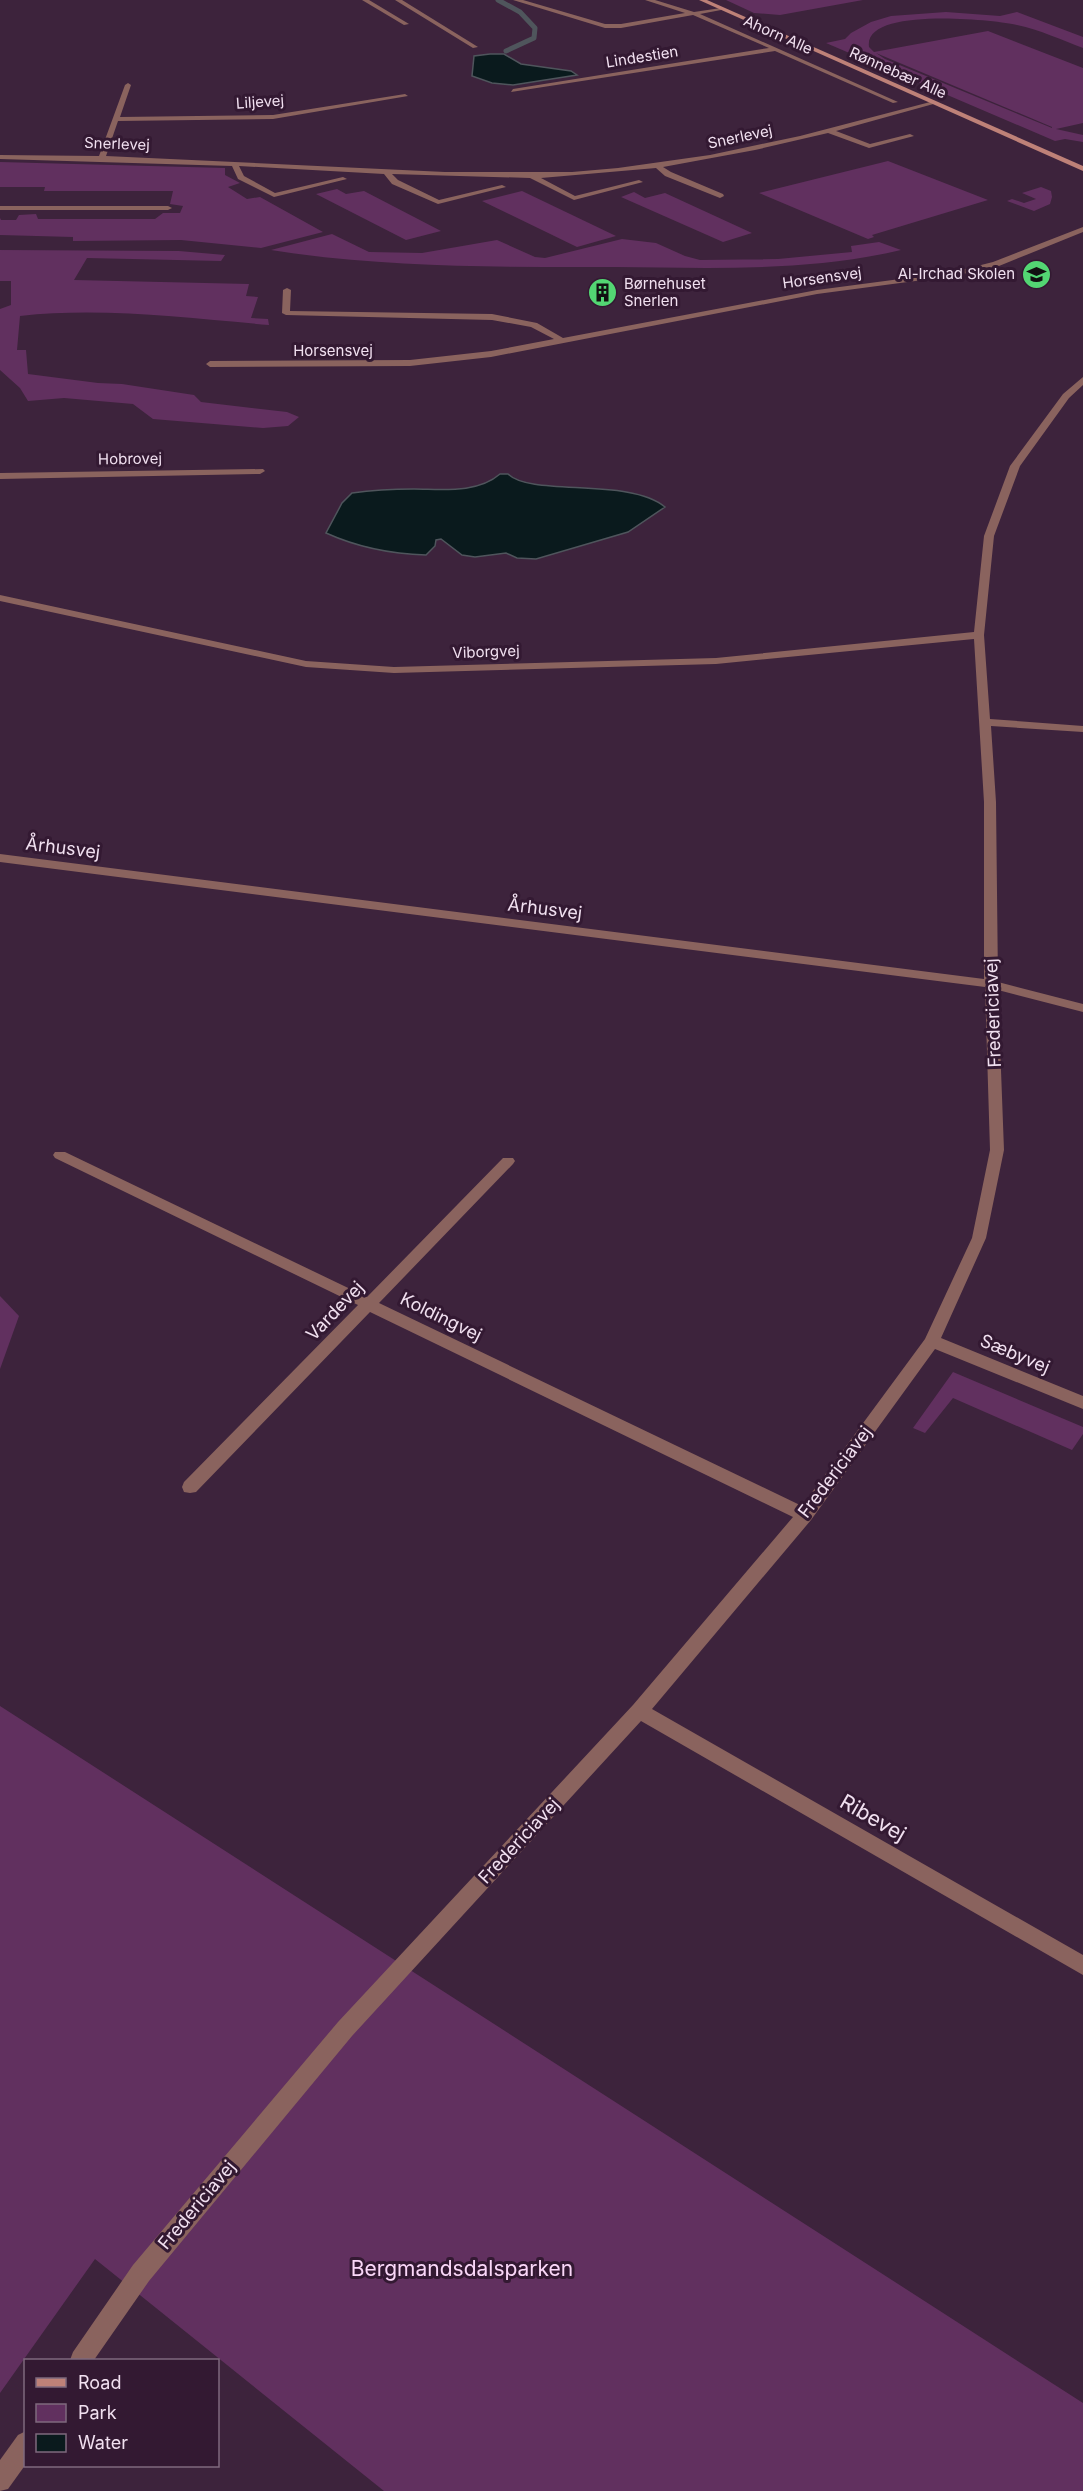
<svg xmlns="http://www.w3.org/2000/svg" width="1083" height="2491" font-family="Inter,sans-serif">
<rect width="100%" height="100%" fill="#3d233c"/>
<g fill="#61305f" fill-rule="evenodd">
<path d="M726,0H863L780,15L754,13Z"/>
<path d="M946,12L1000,16L1017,12L1083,37V48C1062,40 1040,30 1017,25C995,20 863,6 869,47L874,52L988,31L1083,68V123L1056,129L1083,135V142L1065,139L1055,141L826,43L845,39L851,33L871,22L891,16ZM876,53L1052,127V128L885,59Z"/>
<path d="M888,161L988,200L872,235L874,237L868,239L759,193Z"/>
<path d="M0,162L225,168V175L240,183L228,187L247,199L260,197L323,232L261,248L181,240L73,241V237L0,235V218L1,220H16L19,215L36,214L38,219H155L163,213H180L183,206L170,204L173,191H44L45,187H0Z"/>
<path d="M1041,187L1051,191L1052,197L1050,204L1034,211L1007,201L1012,199L1024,203L1036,199L1022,193Z"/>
<path d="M337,189L346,194L364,191L441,231L406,240L316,194Z"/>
<path d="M522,191L616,236L577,247L482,201Z"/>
<path d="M634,192L645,198L665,193L752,233L723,242L621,197Z"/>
<path d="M332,234L369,252L422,253L497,240L535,257L545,258L622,239L656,243L685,256L700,260L778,259L852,252L851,246L879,242L901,250C808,272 711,268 616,267C501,267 384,268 271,250Z"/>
<path d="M0,250L179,251L225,255L221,261L87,258L74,280L249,284L246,296L258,297L251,318L268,319L269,325C187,318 102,307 20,316L17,350H26L28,374L98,383L122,384L194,395L201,402L287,412L299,417L288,426L263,428L153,419L133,404L64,398L28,401L20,388L0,370V309L11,305V281H0Z"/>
<path d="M0,1296L19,1316L0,1369Z"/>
<path d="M953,1372L1083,1427V1434L1072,1450L953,1398L925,1433L913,1428Z"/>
<path d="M0,1706L1083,2403V2491H384L95,2259L0,2393Z"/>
</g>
<g fill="#0a1a1d" stroke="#4f555c" stroke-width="1.5">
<path d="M490,54H504L521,64L571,71L577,75L513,85L492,83L472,76L474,56Z"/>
<path d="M500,474H508C531,497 630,477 665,507L628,532L536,559L517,558L506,553L475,557L462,555L441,539L436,540L435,546L426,555C392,554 357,547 326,533L342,503L352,493C373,490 393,489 414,489C441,489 477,494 500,474Z"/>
</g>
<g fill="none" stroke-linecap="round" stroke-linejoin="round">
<path stroke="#4f555c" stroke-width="5" d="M498,0L520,12L535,28L534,38L506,51"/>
<g fill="#8a635e" fill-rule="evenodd">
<path d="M362,0H369L409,24L404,25Z"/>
<path d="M395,0H402L478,47L473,48Z"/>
<path d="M513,0H523L605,24H621L685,13L645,0H655L694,12L721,8V10L700,14L898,102L893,103L775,51L511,92L513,89L769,48L693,15L621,28H605Z"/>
<path d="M128,83L131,85L120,117L273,115L405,94L408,96L273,119L118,121L106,156L445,172H572L618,168L710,155L800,136L934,101L937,103L836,131L870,144L910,134L914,136L869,148L828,133L755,150L663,167L671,172L723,194L724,196L720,198L665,176L656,168L541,178L575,196L639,180L643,182L574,200L530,178L392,174L398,180L439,200L502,185L506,187L438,204L392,184L384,174L239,166L244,176L275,193L343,177L347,179L274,197L238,179L232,166L0,159V155L99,156L125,85Z"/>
<path d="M0,206H168L172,208L168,210H0Z"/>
<path d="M1083,227V232L999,266L953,276L817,294L491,357L410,366L210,367L206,364L210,361L410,360L491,351L554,339L531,327L492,320L286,315L282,313L283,290L287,288L291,290L290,311L492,314L537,323L563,338L817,290L953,272L993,262Z"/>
<path d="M1083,377V385L1069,398L1020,466L994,536L984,635L990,719L1083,726V732L991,726L996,802L998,982L1083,1004V1012L998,990L1004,1150L986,1238L941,1338L1083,1396V1409L935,1349L811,1520L652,1709L1083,1955V1975L641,1721L352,2036L149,2281L94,2360H70L73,2352L133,2265L338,2022L633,1705L793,1517L370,1312L196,1492L190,1493L184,1492L182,1487L184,1482L358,1305L55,1158L53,1155L55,1152H65L367,1297L503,1158H513L515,1161L513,1164L379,1303L802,1506L925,1339L972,1238L990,1150L985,987L0,862V854L984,979V802L974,639L716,664L394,673L306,667L0,601V595L306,661L394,667L716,658L974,632L984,536L1010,466L1063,394Z"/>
<path d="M263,469L265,471L260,474L0,479V473Z"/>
<path d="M26,2431V2464L8,2489L0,2491V2460L18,2435Z"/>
</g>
<path fill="#be8178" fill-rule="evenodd" d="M699,0H707L1083,166V171Z"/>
</g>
<defs>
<symbol id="school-disc" viewBox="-11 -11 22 22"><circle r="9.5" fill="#53d673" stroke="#331932"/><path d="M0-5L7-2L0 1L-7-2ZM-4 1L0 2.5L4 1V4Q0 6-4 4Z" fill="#111"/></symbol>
<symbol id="building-disc" viewBox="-11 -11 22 22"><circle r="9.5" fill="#53d673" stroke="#331932"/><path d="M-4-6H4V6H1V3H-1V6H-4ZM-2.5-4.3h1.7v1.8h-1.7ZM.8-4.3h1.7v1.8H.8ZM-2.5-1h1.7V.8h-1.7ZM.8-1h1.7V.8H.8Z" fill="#111"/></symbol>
</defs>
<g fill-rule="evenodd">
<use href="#school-disc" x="1020" y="258" width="33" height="33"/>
<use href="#building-disc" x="586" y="276" width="33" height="33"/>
</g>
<g text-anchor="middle" stroke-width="6" stroke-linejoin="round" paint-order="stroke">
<g font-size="15" fill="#f1e0f0" stroke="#331932">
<text transform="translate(778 35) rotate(24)" y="5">Ahorn Alle</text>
<text transform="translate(642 57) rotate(-9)" y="5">Lindestien</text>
<text transform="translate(898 73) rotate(24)" y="5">Rønnebær Alle</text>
<text transform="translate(260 102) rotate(-4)" y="5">Liljevej</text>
<text transform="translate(740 137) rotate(-12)" y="5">Snerlevej</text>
<text transform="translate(117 144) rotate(2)" y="5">Snerlevej</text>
<text transform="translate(822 278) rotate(-8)" y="5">Horsensvej</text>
<text x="333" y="356">Horsensvej</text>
<text transform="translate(130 459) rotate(-1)" y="5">Hobrovej</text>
<text transform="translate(486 652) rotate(-2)" y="5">Viborgvej</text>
</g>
<g font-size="15" fill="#f1e0f0" stroke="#331932" text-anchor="end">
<text x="1015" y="279">Al-Irchad Skolen</text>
<text x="624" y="289" text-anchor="start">Børnehuset<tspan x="624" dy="17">Snerlen</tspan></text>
</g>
<g font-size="18" fill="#f1e0f0" stroke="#331932">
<text transform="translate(63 848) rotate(7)" y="6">Århusvej</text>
<text transform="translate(545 909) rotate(7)" y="6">Århusvej</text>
<text transform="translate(993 1013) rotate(-92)" y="6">Fredericiavej</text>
<text transform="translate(335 1311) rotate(-46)" y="6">Vardevej</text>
<text transform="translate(441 1317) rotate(26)" y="6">Koldingvej</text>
<text transform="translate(1015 1354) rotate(23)" y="6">Sæbyvej</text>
<text transform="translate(835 1472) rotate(-53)" y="6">Fredericiavej</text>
<text transform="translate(519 1841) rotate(-47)" y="6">Fredericiavej</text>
<text transform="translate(197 2205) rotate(-50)" y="6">Fredericiavej</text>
</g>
<g font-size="21" fill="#f1e0f0" stroke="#331932">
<text transform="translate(873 1818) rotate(30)" y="7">Ribevej</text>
</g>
<g font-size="21" fill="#fad7f8" stroke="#331932">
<text x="462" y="2276">Bergmandsdalsparken</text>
</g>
</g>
<rect x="24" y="2359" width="195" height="108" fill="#331932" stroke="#7f697e" stroke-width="1.5"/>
<rect x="36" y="2378" width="30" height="9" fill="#be8178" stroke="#7f697e" stroke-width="1.5"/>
<text x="78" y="2389" font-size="18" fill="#f1e0f0">Road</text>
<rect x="36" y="2404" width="30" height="18" fill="#61305f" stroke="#7f697e" stroke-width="1.5"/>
<text x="78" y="2419" font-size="18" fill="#f1e0f0">Park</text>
<rect x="36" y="2434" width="30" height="18" fill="#0a1a1d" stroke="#7f697e" stroke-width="1.5"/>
<text x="78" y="2449" font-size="18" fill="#f1e0f0">Water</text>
</svg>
